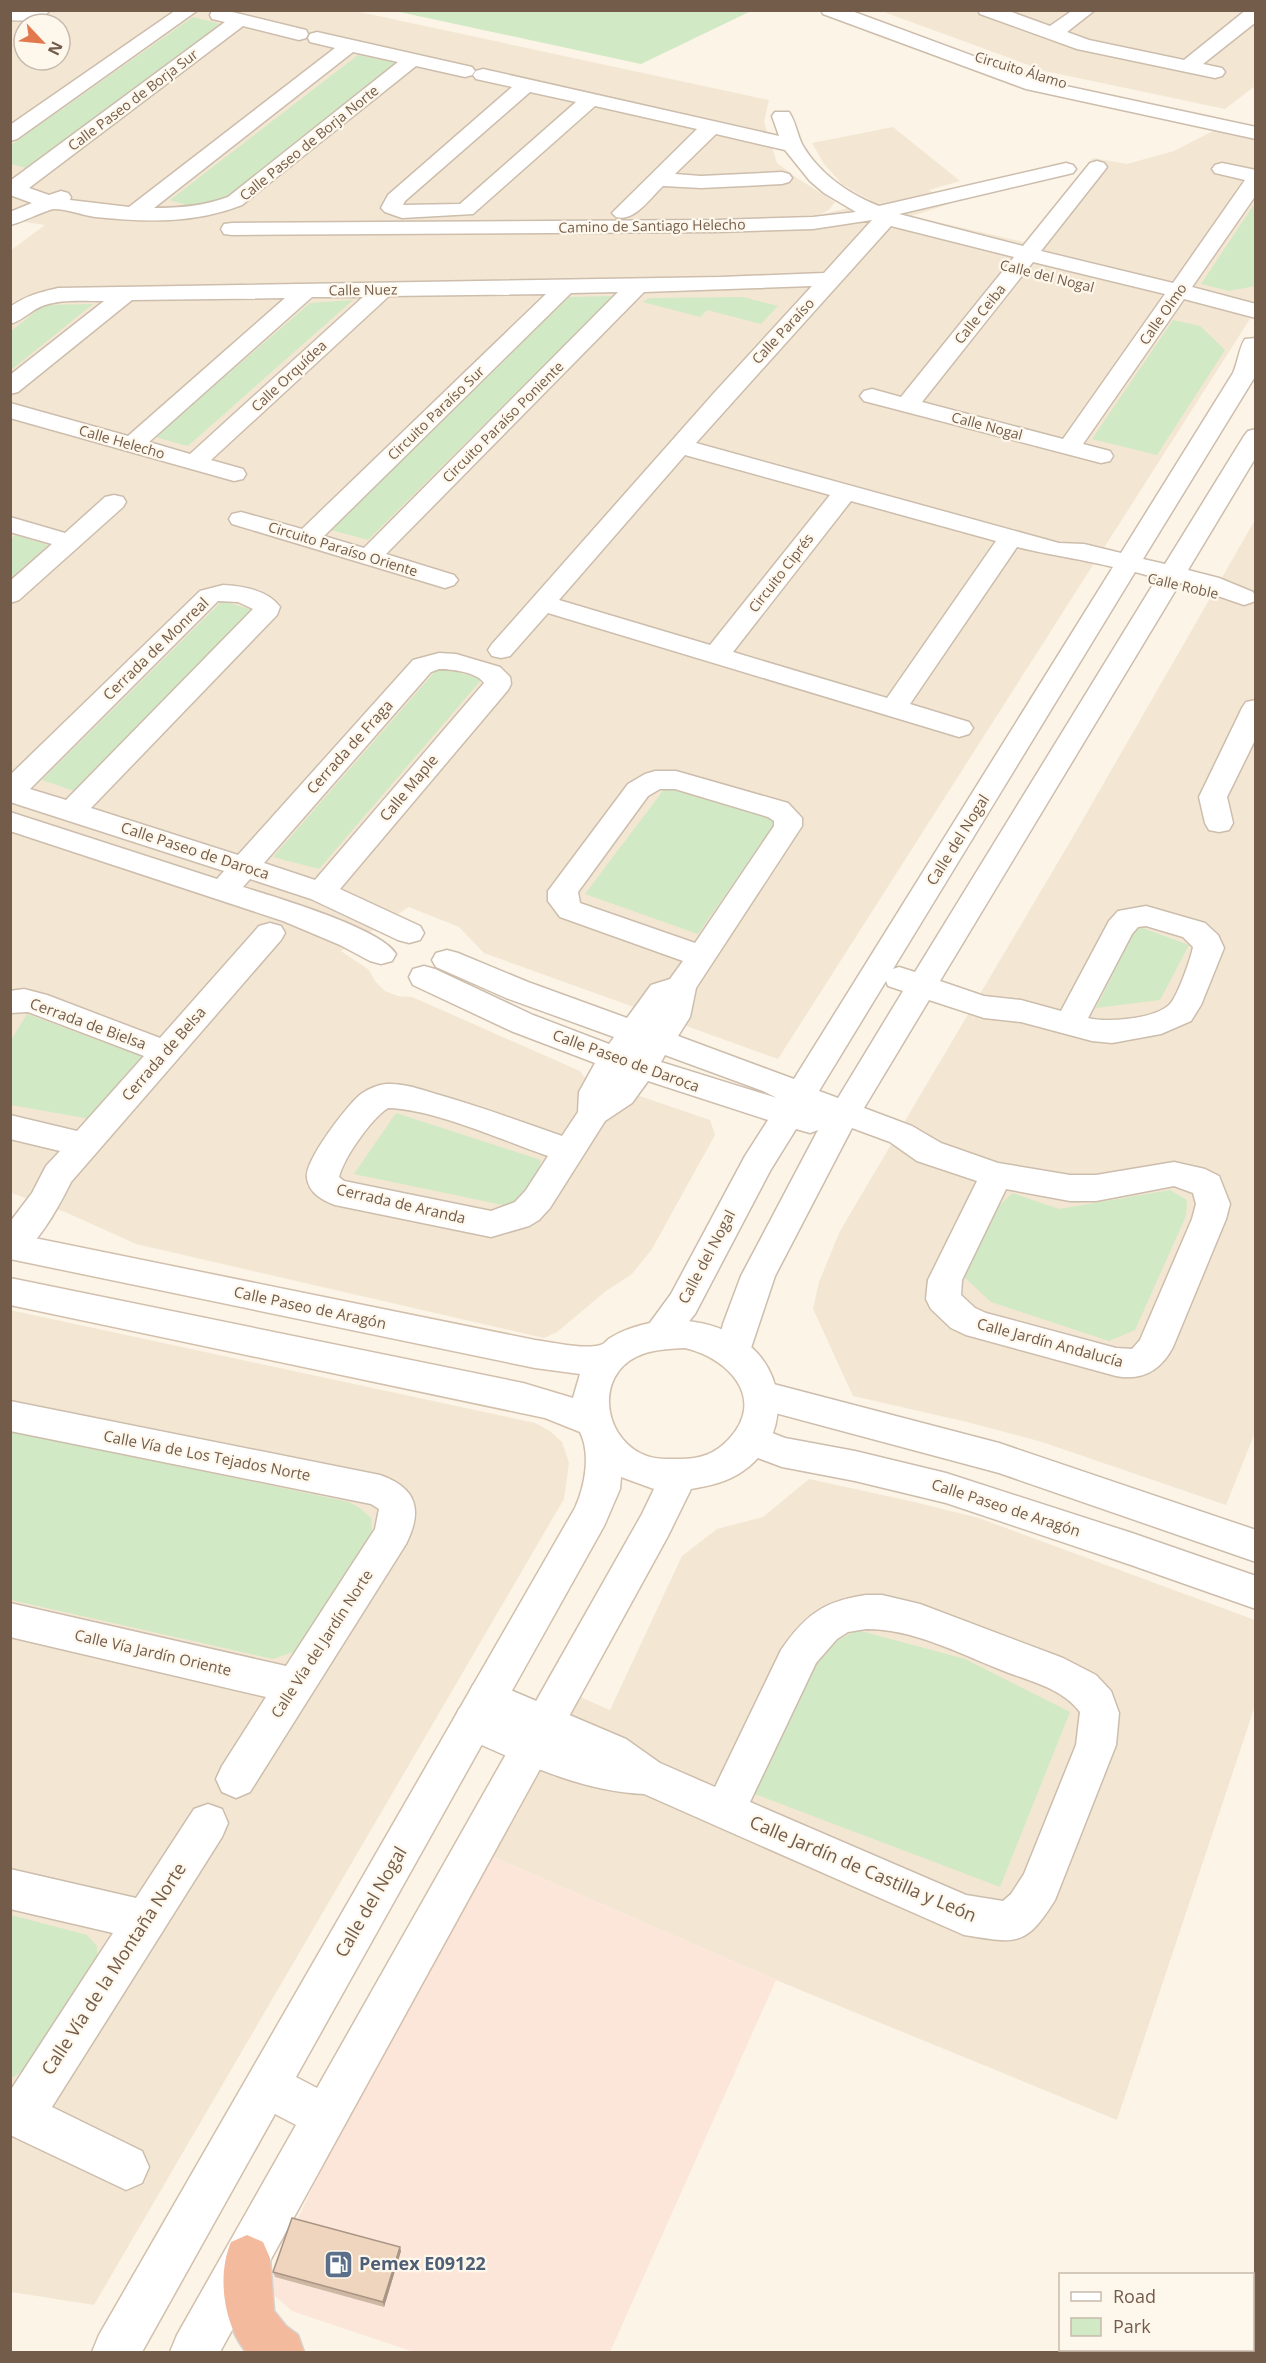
<svg xmlns="http://www.w3.org/2000/svg" width="1266" height="2363" font-family="'Open Sans',sans-serif">
<rect width="100%" height="100%" fill="#fcf4e6"/>
<g fill="#f3e7d4" fill-rule="evenodd">
<path d="M11,11H355L769,100L764,122L777,163L797,178L835,202L829,210L819,215L873,202L843,185L824,164L812,143L893,127L960,181L929,190L949,204L912,216L1028,243L1093,158L1127,164L1174,151L1215,130L1255,139V311L778,1059L484,953L459,927L409,907L341,951L369,970L375,981L385,991L398,996L412,997L580,1071L584,1077L710,1120L715,1135L652,1249L632,1274L606,1291L557,1332L544,1338L136,1244L65,1212L11,1193L10,251L45,225L11,220ZM24,24H60V60H24Z"/>
<path d="M881,11H1255V86L1225,109L1045,71Z"/>
<path d="M1255,520L1256,1430L1226,1505L1042,1442L967,1422L853,1396L813,1309L819,1282L840,1231L1074,835Z"/>
<path d="M10,1310L535,1423L550,1431L562,1442L569,1463L564,1499L94,2305L11,2292Z"/>
<path d="M809,1479L910,1501L979,1518L1255,1620V1706L1117,2120L776,1980L489,1855L578,1696L610,1710L682,1556L717,1529L763,1517Z"/>
</g>
<path fill="#fce6da" d="M489,1855L776,1980L610,2352H414L292,2311L265,2287L384,2039Z"/>
<g fill="#d1e9c4">
<path d="M395,11L751,10V11L641,64Z"/>
<path d="M193,17L229,26L30,169L11,164V145Z"/>
<path d="M358,55L397,63L221,203L190,206L170,200Z"/>
<path d="M1255,203V286L1229,291L1201,284Z"/>
<path d="M613,296L368,540L331,530L569,297Z"/>
<path d="M743,297L778,306L761,324L707,310L700,317L643,302L649,298Z"/>
<path d="M353,300L188,446L155,437L310,303Z"/>
<path d="M93,304L11,370V331L44,305Z"/>
<path d="M1173,320L1200,326L1225,350L1157,455L1092,439Z"/>
<path d="M15,535L48,545L11,578V539Z"/>
<path d="M222,601L256,611L74,791L42,780Z"/>
<path d="M439,667L482,679L319,869L273,857Z"/>
<path d="M665,788L778,819L698,934L585,894Z"/>
<path d="M1137,926L1189,945L1160,1000L1096,1008Z"/>
<path d="M27,1014L146,1058L90,1119L11,1105L10,1042Z"/>
<path d="M396,1113L541,1160L534,1184L512,1207L354,1174Z"/>
<path d="M1170,1190L1187,1200L1186,1216L1135,1330L1109,1341L991,1302L963,1276L1000,1205L1012,1193L1059,1209Z"/>
<path d="M11,1431L349,1502L360,1508L371,1518L372,1533L299,1650L273,1659L11,1600Z"/>
<path d="M857,1630L965,1659L1070,1712L1000,1887L747,1791L810,1655Z"/>
<path d="M11,1915L87,1935L97,1946V1959C80,1986 37,2069 11,2078Z"/>
</g>
<g fill="none" stroke-linecap="round" stroke-linejoin="round">
<defs>
<g id="street">
<path d="M10,10H50C40,22 25,21 10,20Z"/>
<path d="M176,10H198L17,139L10,141V125Z"/>
<path d="M224,10L306,30L308,34L306,38L299,40L243,26L29,188L49,195L61,191L68,193L71,197L70,200L129,207L335,48L310,42L308,38L310,34L317,32L472,67L475,71L472,75L465,77L416,66L242,205C194,224 146,222 95,217C82,215 67,209 54,209C49,209 20,223 10,225V212L32,203L10,195V181L225,22L212,19L210,15L212,11ZM353,52L398,62L228,197C204,206 180,208 154,208Z"/>
<path d="M821,10H849L1038,80L1256,127V139L1026,89L823,14Z"/>
<path d="M978,10H1006L1050,26L1073,10H1095L1067,32L1089,40L1184,60L1246,10H1256V22L1203,64L1222,68L1225,72L1222,76L1215,78L1077,49L980,14Z"/>
<path d="M483,69L779,136L772,116L775,112H789C796,122 797,135 803,146C820,174 849,194 879,206L1066,163L1073,165L1076,169L1073,173L899,214L1023,246L1090,163L1097,161L1104,163L1107,167L1104,171L1041,251L1173,283L1245,180L1215,173L1212,169L1215,165L1222,163L1256,170V195L1192,287L1256,304V318L1184,299L1083,444L1110,451L1113,456L1110,461L1101,463L864,401L860,396L864,391L872,389L901,397L1014,257L891,226L696,443L1059,543L1084,544L1121,553L1233,373C1238,362 1239,348 1245,339L1256,338V375L1143,559L1165,564L1244,436L1248,431L1256,429V457L1188,570L1219,578L1253,592L1256,599L1253,602L1244,605L1180,583L940,981L984,996L1021,1000L1061,1011L1109,921L1118,911L1146,906L1205,923L1218,935L1224,948L1201,1005L1191,1021L1161,1034L1112,1043L1092,1041L1021,1022L984,1018L929,1000L864,1108L912,1126L941,1143L998,1163L1070,1175H1096L1174,1162L1205,1169L1219,1176L1230,1204L1226,1219L1173,1347C1161,1370 1143,1381 1116,1376L966,1335L951,1328L931,1309L926,1299L928,1280L977,1181L917,1161L890,1142L852,1128L775,1276L746,1363L734,1367L722,1363L716,1353L723,1324L741,1276L818,1130L810,1133L796,1129L770,1171L695,1314L670,1345L658,1349L646,1345L641,1335L671,1294L745,1156L768,1120L648,1081L632,1103L605,1121L550,1208L539,1220L529,1226L491,1237L335,1205C322,1200 309,1193 307,1178C304,1161 348,1104 361,1094C368,1089 378,1085 386,1084C403,1083 420,1089 436,1094C478,1106 520,1121 562,1136L578,1112L579,1092L595,1063L511,1031L413,985L409,977L413,969L424,966L435,969L533,1015L609,1044L614,1037L506,998L436,967L432,960L436,953L447,950L458,953L528,982L627,1018L651,985L670,979L683,961L560,917L548,901V891L628,784L645,774L655,771H676L788,803L802,818V826L696,988L690,1017L678,1036L794,1079L1113,567C1081,559 1049,555 1017,547L910,704L969,722L973,728L969,734L959,737L548,613L510,656L501,658L492,656L488,650L492,644L714,393L812,286L644,292L386,554L454,575L458,580L454,585L445,588L232,524L229,519L232,514L241,512L302,529L546,294L389,296L211,460L243,469L246,474L243,479L234,481L10,418V403L128,436L285,298L132,300L18,392L10,394V375L104,301C85,301 63,299 45,305C32,309 24,320 10,324V307C27,295 38,293 58,288L721,277L824,273L872,220L813,229L717,232L232,235L224,234L221,229L224,224L232,223L717,220L813,217L856,212L824,193L810,181L785,150L716,134L675,174L701,176L782,172L789,174L792,178L789,182L782,184L701,188L663,186C650,198 635,222 616,217L612,213L616,209L697,129L595,106L473,214L402,218L385,212L381,208L388,195L512,87L476,79L473,75L476,71ZM530,92L576,102L460,204L403,205L405,201ZM1033,262L1165,294L1063,439L922,402ZM618,292L364,548L324,536L571,293ZM312,297H363L190,454L149,442ZM685,455L830,495L710,645L559,600ZM851,501L996,541L887,698L733,652ZM1135,572L1157,578L915,972L899,967L893,969ZM660,789H675L768,817L774,821V826L695,943L580,903L578,892L648,796ZM1146,926L1183,937L1193,947C1191,958 1178,995 1170,1004C1156,1019 1107,1023 1088,1018L1132,934L1138,927ZM886,981L888,986L903,991L838,1098L819,1091ZM665,1055L763,1091L777,1098L661,1062ZM388,1108C434,1109 504,1141 548,1156L526,1190L515,1202L491,1211L344,1181L339,1177C344,1157 371,1119 388,1108ZM1174,1186L1193,1193L1196,1204L1192,1219L1140,1340L1132,1349L1116,1348L986,1313L975,1308L961,1295L962,1280L1006,1189L1070,1201H1096Z"/>
<path d="M114,495L123,497L126,502L123,507L19,600L10,603V581L52,544L10,532V517L65,533L105,497Z"/>
<path d="M223,585C242,586 268,590 280,607L277,615L91,808L238,855L413,660L439,653L456,654L500,667L510,677L511,684L508,690L340,889L420,926L424,933L420,940L409,943L398,940L311,899L250,879L243,887C275,897 381,928 396,954L392,961L381,964L370,961L340,945L283,921L10,831V812L217,879L224,871L10,802V775L200,591ZM218,601L238,602L253,609L66,800L30,789ZM439,669C452,669 477,672 484,683L315,880L264,863L431,672Z"/>
<path d="M1256,700V738L1227,797L1233,823L1229,830L1219,832L1209,830L1205,823L1199,797L1242,708L1246,702Z"/>
<path d="M270,923L281,926L285,933L281,940L71,1182C59,1206 35,1252 10,1260V1222L32,1193L46,1166L60,1151L10,1139V1115L77,1131L144,1056L28,1012L10,1013V991L24,989L47,995L160,1038L259,926Z"/>
<path d="M762,1381L999,1443L1256,1530V1562L999,1473L749,1406L744,1396L749,1386Z"/>
<path d="M10,1401L380,1475C417,1488 423,1510 406,1544L250,1792L236,1798L222,1792L216,1779L222,1766L266,1697L10,1637V1603L286,1666L375,1529L379,1509L371,1504L10,1431Z"/>
<path d="M752,1425L785,1438L855,1451L946,1473L1132,1533L1256,1576V1609L1131,1565L946,1503L855,1481L782,1467L739,1451L734,1440L739,1429Z"/>
<path d="M866,1595H882L920,1604L1063,1658L1096,1675L1111,1691L1119,1713L1116,1745L1055,1900C1025,1948 1016,1943 964,1935L644,1794C578,1791 519,1761 459,1735L453,1722L459,1709L471,1705L467,1698L473,1685L487,1680L626,1739L660,1763L715,1787L781,1650C805,1615 824,1601 866,1595ZM866,1629C913,1629 956,1652 999,1669C1027,1681 1060,1686 1080,1712L1076,1745L1024,1874L1011,1894L1003,1901L966,1895L750,1802L816,1663L837,1639L848,1632Z"/>
<path d="M208,1804L222,1809L228,1823L222,1837L52,2107L142,2151L149,2167L142,2183L126,2190L10,2135V2091L113,1933L10,1909V1869L136,1898L194,1809Z"/>
</g>
<path id="secondary" d="M10,1233L535,1340C552,1342 588,1351 603,1344C606,1342 608,1339 610,1338C650,1315 703,1314 742,1340C789,1371 790,1439 743,1471C728,1482 708,1486 691,1489L668,1536L220,2352H170L177,2335L296,2125L275,2114L142,2352H92L99,2335L575,1508C585,1486 591,1454 580,1432L545,1418L10,1305V1278L523,1383L573,1398L580,1374L535,1368L10,1259ZM685,1348C728,1358 767,1398 729,1439C715,1454 700,1459 680,1459C666,1459 653,1460 640,1453C603,1434 596,1377 636,1357C652,1349 668,1349 685,1348ZM621,1477L654,1489L642,1514L317,2088L296,2077L604,1526L620,1489Z"/>
<path id="highway" d="M247,2235L263,2242L270,2258L274,2311L286,2326L298,2335L304,2352H246C223,2323 217,2275 231,2242Z"/>
</defs>
<use href="#street" stroke="#cdbdac" stroke-width="3"/>
<use href="#secondary" stroke="#d2bfac" stroke-width="3"/>
<use href="#highway" stroke="#d8d1cd" stroke-width="3"/>
<use href="#street" fill="#fff" fill-rule="evenodd"/>
<use href="#secondary" fill="#fff" fill-rule="evenodd"/>
<use href="#highway" fill="#f4ba9e" fill-rule="evenodd"/>
</g>
<path fill="#ceb7a3" d="M401,2251L384,2307L275,2277L273,2272Z"/>
<path fill="#a89585" d="M400,2247L401,2251L384,2307L383,2302Z"/>
<path fill="#f0d5be" stroke="#a89585" stroke-width="1.5" d="M292,2218L400,2247L383,2302L273,2272Z"/>
<defs>
<symbol id="fuel-square" viewBox="-11 -11 22 22"><rect x="-9" y="-9" width="18" height="18" rx="4" fill="#5c6f8a" stroke="#fef8ec"/><path d="M-5.5-6h7V0h2V4h1.3V-2.5L3-4.5l.8-.8L6-3V5H2.5V1h-1V6h-7ZM-4.2-4.7v3.2H.2V-4.7Z" fill="#fff"/></symbol>
</defs>
<g fill-rule="evenodd">
<use href="#fuel-square" x="322" y="2248" width="33" height="33"/>
</g>
<g text-anchor="middle" stroke-width="4.5" stroke-linejoin="round" paint-order="stroke">
<g font-size="14" fill="#745c4b" stroke="#fef8ec">
<text transform="translate(1021 70) rotate(17)" y="5">Circuito Álamo</text>
<text transform="translate(133 100) rotate(-37)" y="5">Calle Paseo de Borja Sur</text>
<text transform="translate(309 143) rotate(-39)" y="5">Calle Paseo de Borja Norte</text>
<text transform="translate(652 226) rotate(-1)" y="5">Camino de Santiago Helecho</text>
<text transform="translate(1047 276) rotate(14)" y="5">Calle del Nogal</text>
<text transform="translate(363 290) rotate(-1)" y="5">Calle Nuez</text>
<text transform="translate(980 314) rotate(-51)" y="5">Calle Ceiba</text>
<text transform="translate(1163 314) rotate(-55)" y="5">Calle Olmo</text>
<text transform="translate(783 331) rotate(-47)" y="5">Calle Paraíso</text>
<text transform="translate(289 376) rotate(-43)" y="5">Calle Orquídea</text>
<text transform="translate(436 413) rotate(-44)" y="5">Circuito Paraíso Sur</text>
<text transform="translate(503 422) rotate(-45)" y="5">Circuito Paraíso Poniente</text>
<text transform="translate(987 426) rotate(15)" y="5">Calle Nogal</text>
<text transform="translate(122 442) rotate(16)" y="5">Calle Helecho</text>
<text transform="translate(343 549) rotate(17)" y="5">Circuito Paraíso Oriente</text>
<text transform="translate(781 573) rotate(-52)" y="5">Circuito Ciprés</text>
<text transform="translate(1183 586) rotate(13)" y="5">Calle Roble</text>
</g>
<g font-size="15" fill="#745c4b" stroke="#fef8ec">
<text transform="translate(156 649) rotate(-44)" y="5">Cerrada de Monreal</text>
<text transform="translate(350 747) rotate(-48)" y="5">Cerrada de Fraga</text>
<text transform="translate(409 788) rotate(-50)" y="5">Calle Maple</text>
<text transform="translate(958 840) rotate(-58)" y="5">Calle del Nogal</text>
<text transform="translate(195 851) rotate(18)" y="5">Calle Paseo de Daroca</text>
<text transform="translate(88 1024) rotate(20)" y="5">Cerrada de Bielsa</text>
<text transform="translate(164 1054) rotate(-49)" y="5">Cerrada de Belsa</text>
<text transform="translate(626 1061) rotate(20)" y="5">Calle Paseo de Daroca</text>
<text transform="translate(401 1204) rotate(13)" y="5">Cerrada de Aranda</text>
<text transform="translate(707 1257) rotate(-62)" y="5">Calle del Nogal</text>
<text transform="translate(310 1308) rotate(12)" y="5">Calle Paseo de Aragón</text>
<text transform="translate(1050 1343) rotate(15)" y="5">Calle Jardín Andalucía</text>
<text transform="translate(207 1456) rotate(11)" y="5">Calle Vía de Los Tejados Norte</text>
<text transform="translate(1006 1508) rotate(18)" y="5">Calle Paseo de Aragón</text>
<text transform="translate(322 1644) rotate(-57)" y="5">Calle Vía del Jardín Norte</text>
<text transform="translate(153 1653) rotate(13)" y="5">Calle Vía Jardín Oriente</text>
</g>
<g font-size="18" fill="#745c4b" stroke="#fef8ec">
<text transform="translate(863 1869) rotate(23)" y="6">Calle Jardín de Castilla y León</text>
<text transform="translate(371 1902) rotate(-60)" y="6">Calle del Nogal</text>
<text transform="translate(114 1969) rotate(-57)" y="6">Calle Vía de la Montaña Norte</text>
</g>
<g font-size="18" font-weight="bold" fill="#4e5e75" stroke="#fef8ec" text-anchor="start">
<text x="359" y="2270">Pemex E09122</text>
</g>
</g>
<rect width="1266" height="2363" fill="none" stroke="#745c4b" stroke-width="24"/>
<rect x="1059" y="2273" width="195" height="78" fill="#fef8ec" stroke="#c7baac" stroke-width="1.5"/>
<rect x="1071" y="2292" width="30" height="9" fill="#ffffff" stroke="#c7baac" stroke-width="1.5"/>
<text x="1113" y="2303" font-size="18" fill="#745c4b">Road</text>
<rect x="1071" y="2318" width="30" height="18" fill="#d1e9c4" stroke="#c7baac" stroke-width="1.5"/>
<text x="1113" y="2333" font-size="18" fill="#745c4b">Park</text>
<g transform="translate(42 42) rotate(116)"><circle r="28" fill="#fef8ec" stroke="#c7baac" stroke-width="1.5"/>
<path d="M0-4.5L10 22L0 15L-10 22Z" fill="#e2794e"/>
<text y="-9" font-size="16" font-weight="bold" text-anchor="middle" fill="#745c4b">N</text>
</g>
</svg>
